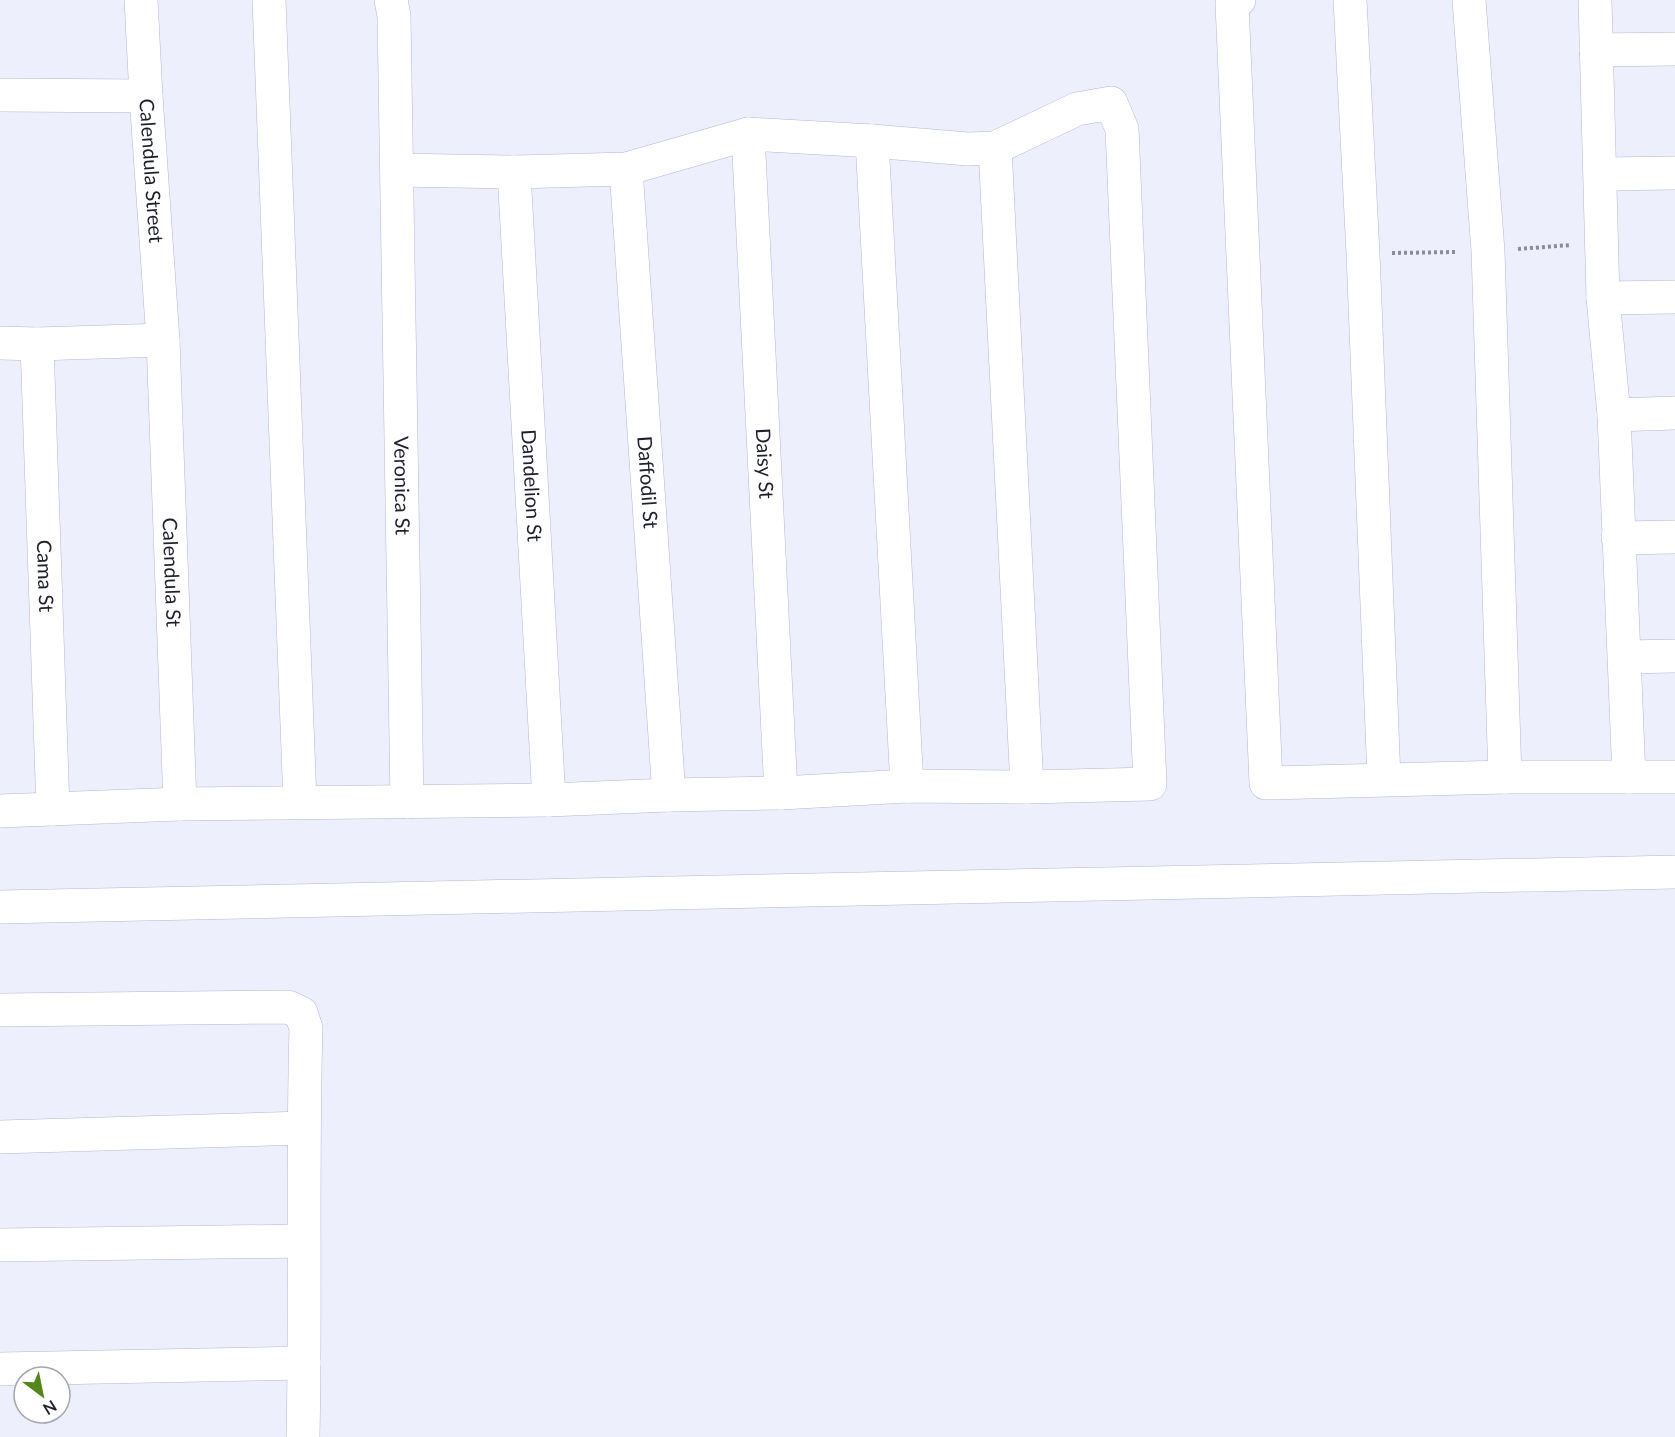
<svg xmlns="http://www.w3.org/2000/svg" width="1675" height="1437" font-family="Lato,sans-serif">
<rect width="100%" height="100%" fill="#eeeffd"/>
<g fill="none" stroke-linecap="round" stroke-linejoin="round">
<defs>
<g id="minor">
<path id="s1" d="M141,0L146,96L163,340L180,804"/>
<path d="M269,0L300,802"/>
<path id="s2" d="M391,0L394,16L407,802"/>
<path d="M1239,0L1232,4L1266,783L1505,777H1675"/>
<path d="M1350,0L1363,254L1384,779"/>
<path d="M1469,0L1488,251L1505,777"/>
<path d="M1595,0L1603,298L1614,415L1629,777"/>
<path d="M1596,50L1675,49"/>
<path d="M0,95L146,96"/>
<path id="s3" d="M748,134L781,793"/>
<path d="M872,141L907,786"/>
<path d="M995,148L1027,787"/>
<path id="s4" d="M626,169L669,795"/>
<path id="s5" d="M514,172L549,800"/>
<path d="M1601,174L1675,173"/>
<path d="M1603,298L1675,297"/>
<path d="M0,343L37,344L163,340"/>
<path id="s6" d="M37,344L53,809"/>
<path d="M1614,415L1675,413"/>
<path d="M1618,538L1675,537"/>
<path d="M1625,657L1675,656"/>
<path d="M0,811L180,804L549,800L669,795L781,793L907,786L1027,787L1150,784L1122,129L1111,103L1077,109L995,148L968,149L872,141L748,134L626,169L514,172L397,170"/>
<path d="M0,907L1675,872"/>
<path d="M0,1010L288,1007L301,1013L306,1028C302,1165 306,1301 303,1437"/>
<path d="M0,1137L303,1128"/>
<path d="M0,1245L303,1241"/>
<path d="M0,1369L304,1363"/>
</g>
</defs>
<use href="#minor" stroke="#b2b5d6" stroke-width="34"/>
<g stroke="#8b8c9a" stroke-width="4" stroke-dasharray="3 3" stroke-linecap="butt">
<path d="M1518,249L1571,245"/>
<path d="M1392,253L1457,252"/>
</g>
<use href="#minor" stroke="#fff" stroke-width="33"/>
</g>
<g text-anchor="middle" stroke-width="6" stroke-linejoin="round" paint-order="stroke">
<g font-size="20" fill="#1f202d" stroke="#fff">
<text dy="7" stroke="none"><textPath href="#s1" startOffset="171">Calendula Street</textPath></text>
<text dy="7" stroke="none"><textPath href="#s3" startOffset="330">Daisy St</textPath></text>
<text dy="7" stroke="none"><textPath href="#s4" startOffset="314">Daffodil St</textPath></text>
<text dy="7" stroke="none"><textPath href="#s2" startOffset="486">Veronica St</textPath></text>
<text dy="7" stroke="none"><textPath href="#s5" startOffset="314">Dandelion St</textPath></text>
<text dy="7" stroke="none"><textPath href="#s1" startOffset="573">Calendula St</textPath></text>
<text dy="7" stroke="none"><textPath href="#s6" startOffset="232">Cama St</textPath></text>
</g>
</g>
<g transform="translate(42 1395) rotate(148)"><circle r="28" fill="#ffffff" stroke="#a5a6ab" stroke-width="1.5"/>
<path d="M0-4.5L10 22L0 15L-10 22Z" fill="#55861b"/>
<text y="-9" font-size="16" font-weight="bold" text-anchor="middle" fill="#1f202d">N</text>
</g>
</svg>
